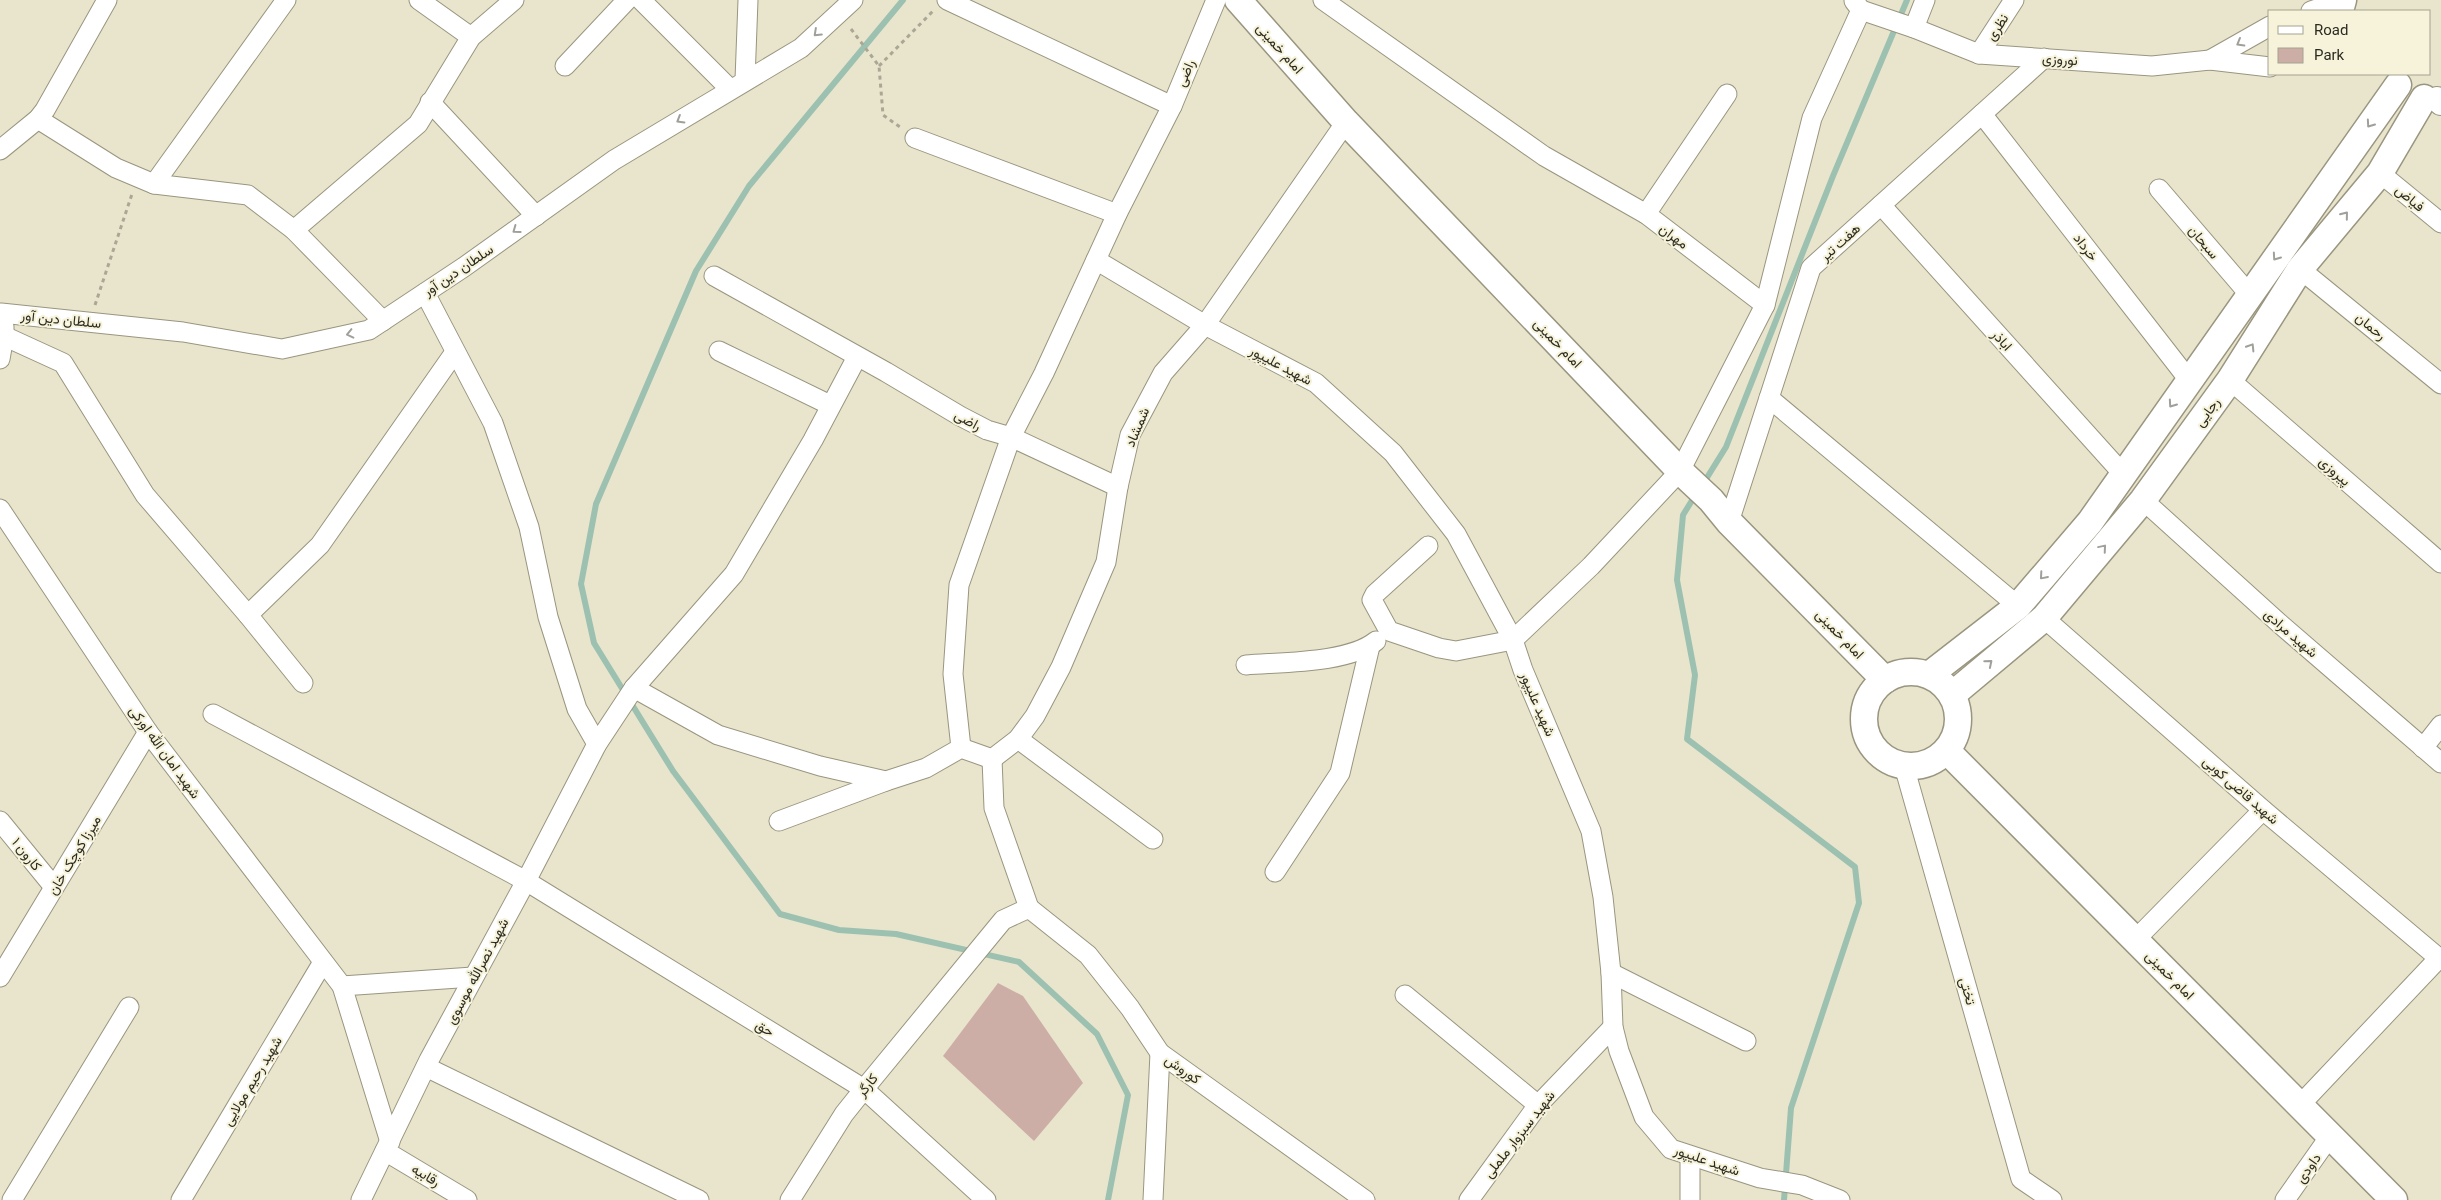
<svg xmlns="http://www.w3.org/2000/svg" width="2441" height="1200" font-family="Roboto,Vazirmatn,sans-serif">
<rect width="100%" height="100%" fill="#e9e5cd"/>
<path fill="#cdaea6" d="M998,983L1023,996L1083,1083L1034,1141L943,1056Z"/>
<g fill="none" stroke-linecap="round" stroke-linejoin="round">
<g stroke="#9dc1b1" stroke-width="6">
<path d="M903,0L749,186L696,271L596,504L581,584L594,643L673,771L780,914L839,930L896,934L1019,962L1097,1034L1128,1095L1108,1200"/>
<path d="M1703,484L1726,447L1833,176L1907,0"/>
<path d="M1696,494L1683,515L1677,580L1695,675L1687,739L1855,867L1859,903L1791,1108L1784,1200"/>
</g>
<defs>
<g id="minor">
<path d="M419,0L471,37"/>
<path d="M641,0L730,89"/>
<path d="M947,0L1172,106"/>
<path d="M1323,0L1544,156L1646,214L1765,305L1812,118L1861,10"/>
<path d="M1854,1L1861,10L1914,28L1979,54L2152,66L2210,60L2270,67"/>
<path d="M2311,11L2343,0"/>
<path d="M1914,28L1925,0"/>
<path d="M1979,54L2014,0"/>
<path d="M2210,60L2270,26"/>
<path d="M565,66L627,0"/>
<path d="M745,80L748,0"/>
<path d="M430,102L536,216"/>
<path d="M1982,114L2189,380"/>
<path d="M38,119L116,168L154,184L248,195L294,230L383,321"/>
<path d="M915,138L1117,214"/>
<path d="M0,150L38,119L45,110L107,0"/>
<path d="M2380,173L2441,223"/>
<path d="M154,184L286,0"/>
<path d="M2159,189L2249,294"/>
<path d="M1881,205L2123,474"/>
<path d="M1646,214L1727,94"/>
<path d="M294,230L418,124L471,37L514,0"/>
<path d="M1096,260L1205,325L1316,383L1393,453L1456,534L1513,640L1523,670L1591,831L1603,897L1611,973L1613,1027L1619,1051L1644,1117L1671,1149L1760,1178L1802,1185L1840,1200"/>
<path d="M2300,269L2441,384"/>
<path d="M714,276L886,372L960,416L987,430L1011,437L1118,487"/>
<path d="M425,293L493,423L529,527L548,617L577,709L597,744"/>
<path d="M1,313L183,332L282,349L369,330L464,267L614,160L801,48L853,0"/>
<path d="M4,336L63,363L145,495L248,615L303,683"/>
<path d="M719,351L830,405"/>
<path d="M0,359L4,336V326"/>
<path d="M2230,380L2441,563"/>
<path d="M1769,398L2018,606"/>
<path d="M2143,500L2279,623L2441,763"/>
<path d="M0,509L148,732L342,986L390,1142"/>
<path d="M1729,522L1811,268L2044,58"/>
<path d="M1428,546L1375,594L1372,600L1389,631L1439,648L1456,651L1513,640L1591,566L1680,471L1765,305"/>
<path d="M248,615L320,545L455,352"/>
<path d="M2044,618L2263,810L2441,960"/>
<path d="M1246,665C1282,662 1349,663 1376,641"/>
<path d="M634,688L718,735L820,766L886,781L926,768L961,748L992,759"/>
<path d="M213,714L526,881L864,1089L986,1200"/>
<path d="M1018,739L1153,839"/>
<path d="M961,748L953,674L959,585L1011,437L1044,373L1117,214L1172,106L1216,0"/>
<path d="M2423,748L2441,725"/>
<path d="M992,759L1018,739L1035,716L1061,667L1106,562L1118,487L1130,435L1163,373L1205,325L1346,122"/>
<path d="M992,759L994,808L1029,908"/>
<path d="M1904,766L2021,1179L2052,1200"/>
<path d="M0,821L54,887"/>
<path d="M779,821L886,781"/>
<path d="M1275,872L1340,773L1370,646"/>
<path d="M1029,908L1088,955L1130,1008L1160,1053L1365,1200"/>
<path d="M2135,940L2263,810"/>
<path d="M1611,973L1746,1041"/>
<path d="M0,977L148,732"/>
<path d="M342,986L473,977"/>
<path d="M1405,995L1538,1105"/>
<path d="M426,1067L699,1200"/>
<path d="M2300,1105L2439,958"/>
<path d="M385,1151L467,1200"/>
<path d="M12,1200L129,1007"/>
<path d="M181,1200L323,962"/>
<path d="M361,1200L429,1060L526,881L597,744L634,688L734,574L813,440L857,357"/>
<path d="M790,1200L844,1114L864,1089L1003,920L1029,908"/>
<path d="M1153,1200L1160,1053"/>
<path d="M1469,1200L1538,1105L1613,1027"/>
<path d="M1690,1200V1157"/>
<path d="M2285,1200L2330,1136"/>
</g>
<path id="tertiary" d="M2437,99L2441,103"/>
<g id="secondary">
<path d="M1238,0L1346,122L1680,471L1711,500L1729,522L1885,680"/>
<path d="M2340,11L2343,0"/>
<circle cx="1911" cy="719" r="47"/>
<path d="M1929,675L2018,606L2090,522L2398,85"/>
<path d="M1952,695L2044,618L2143,500L2230,380L2300,269L2380,173L2424,98"/>
<path d="M1947,751L2394,1200"/>
</g>
</defs>
<use href="#minor" stroke="#99957f" stroke-width="21"/>
<use href="#tertiary" stroke="#99957f" stroke-width="26"/>
<use href="#secondary" stroke="#99957f" stroke-width="29"/>
<g stroke="#aaa794" stroke-width="3" stroke-dasharray="4 4" stroke-linecap="butt">
<path d="M851,29L879,66L883,115L900,127"/>
<path d="M879,66L933,11"/>
<path d="M95,305L132,194"/>
</g>
<use href="#minor" stroke="#fff" stroke-width="19"/>
<use href="#tertiary" stroke="#fff" stroke-width="24"/>
<use href="#secondary" stroke="#fff" stroke-width="26"/>
</g>
<defs><path id="oneway-chevron" d="M-2-3.5L2.5 0L-2 3.5" fill="none" stroke-width="1.6" stroke-linecap="round" stroke-linejoin="round" transform="scale(1.25)"/></defs>
<g stroke="#a0a09b">
<use href="#oneway-chevron" transform="translate(817 33) rotate(137)"/>
<use href="#oneway-chevron" transform="translate(2240 43) rotate(150)"/>
<use href="#oneway-chevron" transform="translate(680 120) rotate(149)"/>
<use href="#oneway-chevron" transform="translate(2370 124) rotate(125)"/>
<use href="#oneway-chevron" transform="translate(2345 215) rotate(-51)"/>
<use href="#oneway-chevron" transform="translate(516 230) rotate(144)"/>
<use href="#oneway-chevron" transform="translate(2276 257) rotate(125)"/>
<use href="#oneway-chevron" transform="translate(350 334) rotate(167)"/>
<use href="#oneway-chevron" transform="translate(2251 347) rotate(-58)"/>
<use href="#oneway-chevron" transform="translate(2172 404) rotate(125)"/>
<use href="#oneway-chevron" transform="translate(2103 548) rotate(-50)"/>
<use href="#oneway-chevron" transform="translate(2043 576) rotate(131)"/>
<use href="#oneway-chevron" transform="translate(1989 663) rotate(-40)"/>
</g>
<g text-anchor="middle" stroke-width="4" stroke-linejoin="round" paint-order="stroke">
<g font-size="14" fill="#2c2b21" stroke="#f6f3da">
<text transform="translate(1997 27) rotate(-57)" y="5">نظری</text>
<text transform="translate(1280 48) rotate(48)" y="5">امام خمینی</text>
<text transform="translate(2060 59) rotate(4)" y="5">نوروزی</text>
<text transform="translate(1185 73) rotate(-67)" y="5">راضی</text>
<text transform="translate(2410 198) rotate(40)" y="5">فیاض</text>
<text transform="translate(1674 236) rotate(37)" y="5">مهران</text>
<text transform="translate(1840 242) rotate(-42)" y="5">هفت تیر</text>
<text transform="translate(2204 242) rotate(50)" y="5">سبحان</text>
<text transform="translate(2086 247) rotate(52)" y="5">خرداد</text>
<text transform="translate(458 270) rotate(-34)" y="5">سلطان دین آور</text>
<text transform="translate(61 319) rotate(6)" y="5">سلطان دین آور</text>
<text transform="translate(2371 326) rotate(39)" y="5">رحمان</text>
<text transform="translate(2002 340) rotate(48)" y="5">اباذر</text>
<text transform="translate(1558 343) rotate(46)" y="5">امام خمینی</text>
<text transform="translate(1281 365) rotate(28)" y="5">شهید علیپور</text>
<text transform="translate(2207 412) rotate(-54)" y="5">رجایی</text>
<text transform="translate(968 420) rotate(28)" y="5">راضی</text>
<text transform="translate(1137 427) rotate(-67)" y="5">شمشاد</text>
<text transform="translate(2335 471) rotate(41)" y="5">پیروزی</text>
<text transform="translate(2291 633) rotate(41)" y="5">شهید مرادی</text>
<text transform="translate(1840 634) rotate(46)" y="5">امام خمینی</text>
<text transform="translate(1538 704) rotate(67)" y="5">شهید علیپور</text>
<text transform="translate(165 752) rotate(54)" y="5">شهید امان الله اورکی</text>
<text transform="translate(2241 790) rotate(41)" y="5">شهید قاضی کوبی</text>
<text transform="translate(27 854) rotate(51)" y="5">کارون ۱</text>
<text transform="translate(74 855) rotate(-59)" y="5">میرزا کوچک خان</text>
<text transform="translate(477 971) rotate(-62)" y="5">شهید نصرالله موسوی</text>
<text transform="translate(2170 975) rotate(45)" y="5">امام خمینی</text>
<text transform="translate(1968 991) rotate(74)" y="5">تختی</text>
<text transform="translate(765 1028) rotate(31)" y="5">حق</text>
<text transform="translate(1183 1069) rotate(35)" y="5">کوروش</text>
<text transform="translate(252 1081) rotate(-59)" y="5">شهید رحیم مولایی</text>
<text transform="translate(867 1085) rotate(-51)" y="5">کارگر</text>
<text transform="translate(1519 1134) rotate(-52)" y="5">شهید سبزوار ململی</text>
<text transform="translate(1707 1160) rotate(19)" y="5">شهید علیپور</text>
<text transform="translate(2308 1168) rotate(-55)" y="5">داودی</text>
<text transform="translate(426 1175) rotate(31)" y="5">رقابیه</text>
</g>
</g>
<rect x="2268" y="10" width="162" height="65" fill="#f6f3da" stroke="#a5a390"/>
<rect x="2278" y="26" width="25" height="8" fill="#ffffff" stroke="#a5a390"/>
<text x="2314" y="35" font-size="15" fill="#2c2b21">Road</text>
<rect x="2278" y="48" width="25" height="15" fill="#cdaea6" stroke="#a5a390"/>
<text x="2314" y="60" font-size="15" fill="#2c2b21">Park</text>
</svg>
